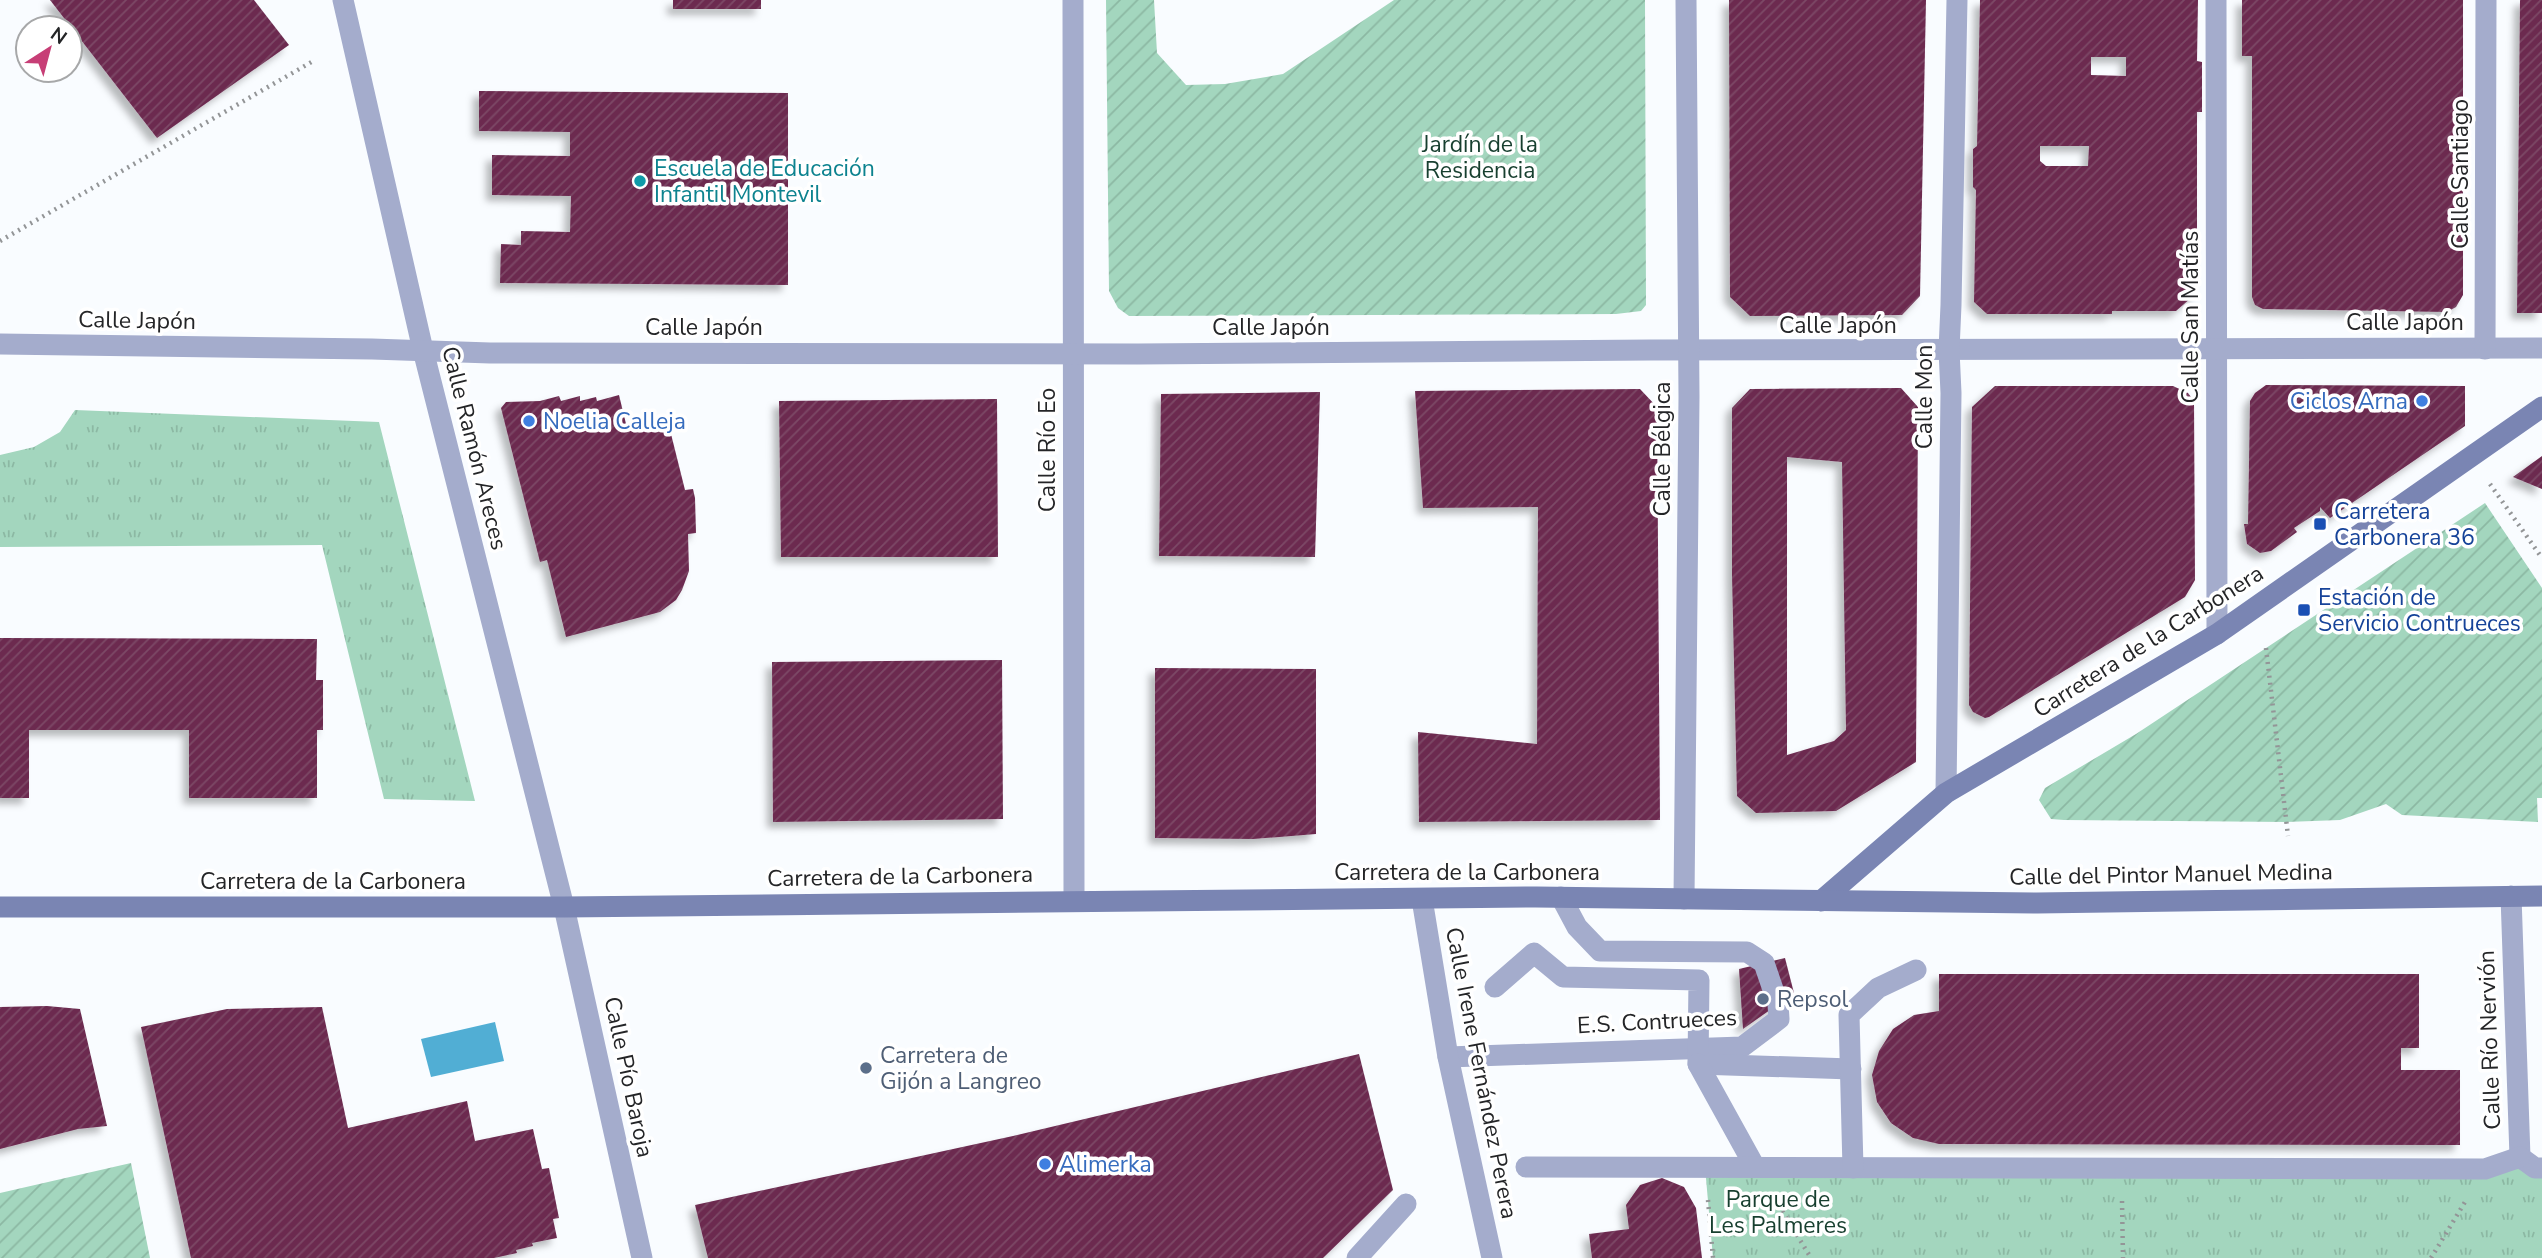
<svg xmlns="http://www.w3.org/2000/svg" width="2542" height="1258" font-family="'Nunito Sans',sans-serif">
<defs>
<pattern id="park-tufts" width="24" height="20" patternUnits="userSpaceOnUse" patternTransform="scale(1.75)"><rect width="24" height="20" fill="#a3d6be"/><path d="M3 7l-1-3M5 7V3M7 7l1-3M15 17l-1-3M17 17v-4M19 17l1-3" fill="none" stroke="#8cb8a3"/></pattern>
<pattern id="garden-furrows" width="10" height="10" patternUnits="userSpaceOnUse" patternTransform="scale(1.75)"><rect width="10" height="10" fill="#a3d6be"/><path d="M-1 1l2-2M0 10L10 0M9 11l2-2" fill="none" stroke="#8cb8a3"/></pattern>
<pattern id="building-hatch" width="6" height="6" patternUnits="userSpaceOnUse" patternTransform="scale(1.75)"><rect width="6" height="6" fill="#6c2b50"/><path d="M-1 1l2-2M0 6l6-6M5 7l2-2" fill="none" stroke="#7c4866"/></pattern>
<filter id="shadow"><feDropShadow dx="-6" dy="6" stdDeviation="3.5" flood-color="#0004"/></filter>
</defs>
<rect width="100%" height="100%" fill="#f9fcff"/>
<g fill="url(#park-tufts)">
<path d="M75,410L379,422L475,801L384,799L322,545L0,547V455L34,447L60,432Z"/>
<path d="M1705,1167L2542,1168V1258H1713Z"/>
</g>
<g fill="url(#garden-furrows)">
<path d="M1106,0H1154L1157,53L1186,85L1225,84L1283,74L1394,0H1645L1646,305L1641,311L1616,314L1129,316L1118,308L1109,291Z"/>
<path d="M2485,503L2542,588V798H2537L2538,822L2402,815L2386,804L2340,820L2286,822L2064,820L2051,819L2039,800L2045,788L2136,734Z"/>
<path d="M131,1163L150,1258H0V1193Z"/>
</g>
<path fill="#51aed4" d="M495,1022L504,1061L431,1077L421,1039Z"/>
<g fill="url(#building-hatch)" fill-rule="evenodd" filter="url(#shadow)">
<path d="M50,0H254L289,45L157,138Z"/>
<rect x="673" y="0" width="88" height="9"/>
<path d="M1729,0H1926L1920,296L1902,315L1750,316L1730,297Z"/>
<path d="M1980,0H2198L2197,61L2202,62V112H2197V293L2176,311H2112V314H1987L1974,302L1976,190L1973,187V149L1977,146ZM2091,57H2126V76L2091,75ZM2040,146H2089L2088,166H2046L2040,161Z"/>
<path d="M2242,0H2463V295L2456,307L2447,312L2263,309L2255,305L2252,297V56H2242Z"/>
<path d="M2520,0H2542V313H2517Z"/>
<path d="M479,91L788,93V285L500,283L501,244L521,245V231L570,232L571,196L492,195V155L570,156V132L479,131Z"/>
<path d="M2266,385L2465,386V426L2330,518L2320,507V511L2294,528L2297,532L2271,551L2260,553L2247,544L2244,524H2248L2250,401L2255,393Z"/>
<path d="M1995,386H2173L2188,393L2194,401L2195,580L2185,597L1989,717L1985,718L1973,712L1969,705L1972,407Z"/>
<path d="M1901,388L1918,407L1916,762L1836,811L1756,813L1737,796L1732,575V408L1750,389ZM1787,457L1842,462L1846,730L1834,741L1787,755Z"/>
<path d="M1640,389L1657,407L1660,820L1419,822L1418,732L1537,744L1538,507L1423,508L1415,391Z"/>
<path d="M1320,392L1315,557L1159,556L1161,394Z"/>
<path d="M619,395L627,428L667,418L685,490L693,489L695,498L696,533L688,534L689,571L682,590L676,600L660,612L566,637L547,560L540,562L501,408L506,402L540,401L559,396L561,401L580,396V401L596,397L597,401Z"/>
<path d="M997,399L998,557H781L779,401Z"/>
<path d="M2542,456V489L2513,477Z"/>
<path d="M0,638L317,639L316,680H323V730H317V798H189V730H29V798H0Z"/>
<path d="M1002,660L1003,819L773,822L772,662Z"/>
<path d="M1155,668L1316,669V834L1253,839L1155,838Z"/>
<path d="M1785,958L1794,993L1743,1029L1739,969Z"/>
<path d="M1939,974H2419V1048H2401V1070H2460V1145L1939,1144L1913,1138L1891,1123L1877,1102L1872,1075L1879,1051L1893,1029L1914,1015L1939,1011Z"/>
<path d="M47,1006L80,1009L107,1126L78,1129L0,1149V1007Z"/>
<path d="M322,1007L348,1128L467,1101L475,1141L533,1129L542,1169L549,1168L559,1218L553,1219L557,1238L532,1243L533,1246L516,1250L517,1253L494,1258H191L141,1027L227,1009Z"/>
<path d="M1359,1054L1393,1190L1323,1258H708L695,1205L1013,1136Z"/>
<path d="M1662,1178L1684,1187L1696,1208L1702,1258H1592L1589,1234L1629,1229L1626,1205L1640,1185Z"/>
</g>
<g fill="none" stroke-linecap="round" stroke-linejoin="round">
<g stroke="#939597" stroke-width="4.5" stroke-dasharray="2 5" stroke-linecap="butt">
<path d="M0,241L315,60"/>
<path d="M2490,484L2542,558"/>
<path d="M2266,648L2288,836"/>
<path d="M1775,1199L1811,1258"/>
<path d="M1708,1200L1713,1258"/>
<path d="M2122,1201L2123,1258"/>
<path d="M2431,1258L2465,1202"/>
</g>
<path stroke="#a4accc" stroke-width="21" d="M1448,1057L1742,1047L1779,1019L1778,1004L1764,963L1747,952L1600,951L1577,927L1561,897"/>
<g stroke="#a4accc" stroke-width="21">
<path d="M343,0L423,350L564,907L642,1258"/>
<path d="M1073,0L1074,901"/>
<path d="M2216,0L2217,634"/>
<path d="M0,344L372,349L490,353L1138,354L1651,350L2542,348"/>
<path d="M2485,349L2486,0"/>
<path d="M1946,793L1951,393L1949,350L1951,305L1957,0"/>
<path d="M2511,896L2520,1157"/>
<path d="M1422,899L1448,1057L1492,1258"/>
<path d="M1684,899L1689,397L1686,0"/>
<path d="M1495,987L1534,953L1563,977L1699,980L1698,1064L1851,1069"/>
<path d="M1698,1064L1755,1167"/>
<path d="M2520,1157L2535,1168H2542"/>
<path d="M1526,1167L2485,1169L2520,1157"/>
<path d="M1853,1168L1849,1015L1878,988L1916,970"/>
<path d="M1357,1258L1406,1204"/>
</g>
<g stroke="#7a85b3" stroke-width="21">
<path d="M1821,901L1946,793L2217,634L2542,407"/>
<path d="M0,907H564L1536,897L2037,903L2542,896"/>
</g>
</g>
<circle fill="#0f9aa8" stroke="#fff" stroke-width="2.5" cx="640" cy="181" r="7"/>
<g fill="#3f7fe0" stroke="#fff" stroke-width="2.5">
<circle cx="2422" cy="401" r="7"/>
<circle cx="529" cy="421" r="7"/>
<circle cx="1045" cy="1164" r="7"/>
</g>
<g fill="#1a4fb4" stroke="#fff" stroke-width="2.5">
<rect x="2313" y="517" width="14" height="14" rx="3.5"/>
<rect x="2297" y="603" width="14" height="14" rx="3.5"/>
</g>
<g fill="#5c6f8a" stroke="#fff" stroke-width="2.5">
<circle cx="1763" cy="999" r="7"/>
<circle cx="866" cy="1068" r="7"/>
</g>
<g text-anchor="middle" stroke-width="7" stroke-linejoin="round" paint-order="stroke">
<g font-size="23" fill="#173f2f" stroke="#fff">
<text x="1480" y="152">Jardín de la<tspan x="1480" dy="26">Residencia</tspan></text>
<text x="1778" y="1207">Parque de<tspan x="1778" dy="26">Les Palmeres</tspan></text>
</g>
<g font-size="23" fill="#0d838f" stroke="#fff" text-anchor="start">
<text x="654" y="176">Escuela de Educación<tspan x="654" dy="26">Infantil Montevil</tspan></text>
</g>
<g font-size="23" fill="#242527" stroke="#fff">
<text transform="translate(2460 174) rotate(-90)" y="8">Calle Santiago</text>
<text transform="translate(2190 317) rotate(-90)" y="8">Calle San Matías</text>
<text transform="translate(137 320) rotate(1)" y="8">Calle Japón</text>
<text x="2405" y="330">Calle Japón</text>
<text x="1838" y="333">Calle Japón</text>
<text x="704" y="335">Calle Japón</text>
<text x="1271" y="335">Calle Japón</text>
<text transform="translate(1924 397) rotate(-90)" y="8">Calle Mon</text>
<text transform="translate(475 448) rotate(76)" y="8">Calle Ramón Areces</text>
<text transform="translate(1662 449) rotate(-90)" y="8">Calle Bélgica</text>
<text transform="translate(1047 450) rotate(-90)" y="8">Calle Río Eo</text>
<text transform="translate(2148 641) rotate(-32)" y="8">Carretera de la Carbonera</text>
<text x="1467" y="880">Carretera de la Carbonera</text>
<text transform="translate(2171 874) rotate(-1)" y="8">Calle del Pintor Manuel Medina</text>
<text transform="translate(900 876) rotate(-1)" y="8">Carretera de la Carbonera</text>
<text x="333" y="889">Carretera de la Carbonera</text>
<text transform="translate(1657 1021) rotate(-3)" y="8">E.S. Contrueces</text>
<text transform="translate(2489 1040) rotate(-92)" y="8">Calle Río Nervión</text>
<text transform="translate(1482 1073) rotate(79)" y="8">Calle Irene Fernández Perera</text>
<text transform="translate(629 1077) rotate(78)" y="8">Calle Pío Baroja</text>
</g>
<g font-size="23" fill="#366cbe" stroke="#fff" text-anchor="start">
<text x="2408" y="409" text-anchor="end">Ciclos Arna</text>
<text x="543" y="429">Noelia Calleja</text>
<text x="1059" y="1172">Alimerka</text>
</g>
<g font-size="23" fill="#164399" stroke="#fff" text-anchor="start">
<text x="2334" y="519">Carretera<tspan x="2334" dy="26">Carbonera 36</tspan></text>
<text x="2318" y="605">Estación de<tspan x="2318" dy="26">Servicio Contrueces</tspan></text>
</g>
<g font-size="23" fill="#4e5e75" stroke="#fff" text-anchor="start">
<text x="1777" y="1007">Repsol</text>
<text x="880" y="1063">Carretera de<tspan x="880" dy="26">Gijón a Langreo</tspan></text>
</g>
</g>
<g transform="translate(49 49) rotate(36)"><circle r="33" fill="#ffffff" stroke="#a7a8a9" stroke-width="2"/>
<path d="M0-5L12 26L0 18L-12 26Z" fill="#c73e76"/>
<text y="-10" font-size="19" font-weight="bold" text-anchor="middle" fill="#242527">N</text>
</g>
</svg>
